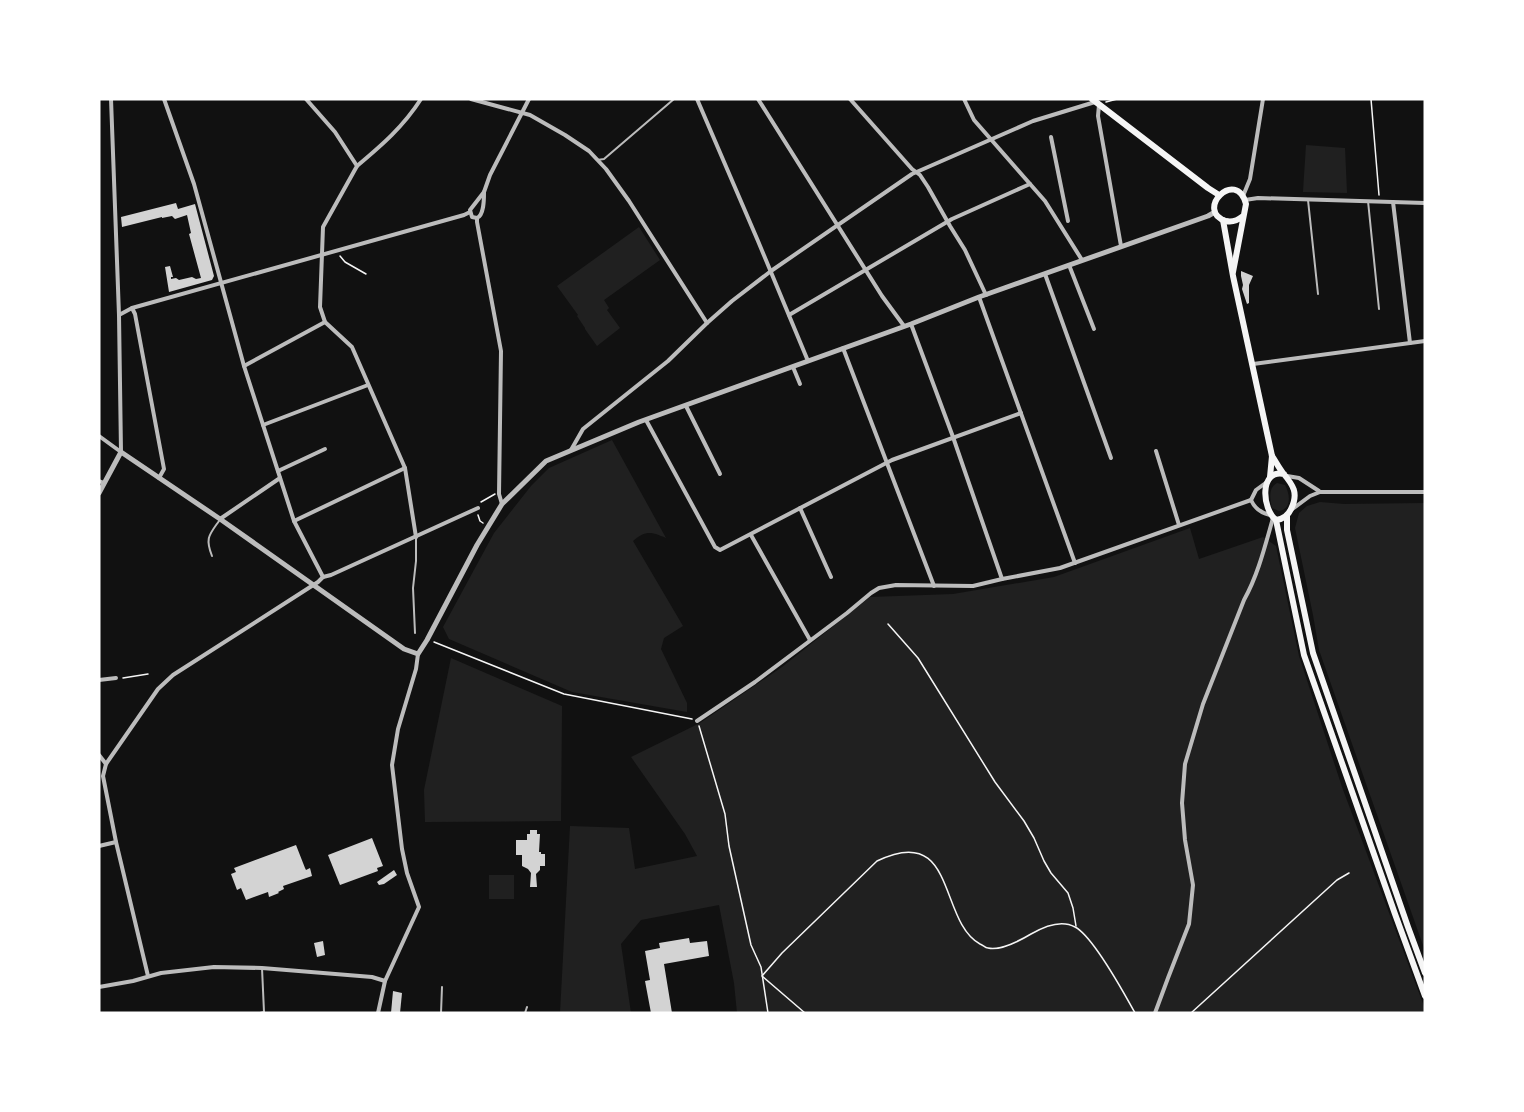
<svg xmlns="http://www.w3.org/2000/svg" width="1524" height="1112" font-family="'Space Grotesk',sans-serif">
<rect width="100%" height="100%" fill="#111"/>
<g fill="#202020">
<path d="M1306,145L1345,148L1347,193L1303,192Z"/>
<path d="M639,227L660,260L604,300L609,308L607,310L620,328L597,346L585,329V328L577,316L578,315L557,286Z"/>
<path d="M612,440L666,538C651,532 646,530 633,541L683,626L664,638L661,649L687,703V712L572,692L449,639L443,627L494,533L531,486L549,468Z"/>
<path d="M1277,483L1285,485C1290,494 1292,509 1279,511L1272,508C1270,499 1268,488 1277,483Z"/>
<path d="M1320,502L1344,504L1425,503V951L1319,650L1313,615L1295,528L1299,513L1307,506Z"/>
<path d="M1190,528L1199,559L1263,537L1276,546L1299,656L1342,787L1425,1009V1013H737L734,983L719,905L641,920L621,944L631,1013H560L570,826L629,828L635,869L697,856L685,834L631,757L700,723L782,667L870,597L953,594L1054,577Z"/>
<path d="M451,658L562,706L561,821L425,822L424,790Z"/>
<rect x="489" y="875" width="25" height="24"/>
</g>
<g fill="#d3d3d3">
<path d="M176,203L178,209L195,204L214,276L212,280L169,292L165,267L170,266L173,277H171V279L176,278L179,280L192,277L196,279L201,278L189,234L191,233L187,215L175,219L172,216L162,218V217L122,227L121,217Z"/>
<path d="M1241,271L1253,276L1249,285V303L1247,304L1242,289L1243,285L1241,276Z"/>
<path d="M530,830H537V834H540L539,852H541V854H545V866H540V870L536,874L537,887H530L531,873L528,869L522,866V855H516V840H527V834H530Z"/>
<path d="M372,838L383,866L377,868L378,871L340,885L328,855Z"/>
<path d="M296,845L305,868L306,870L310,868L312,876L283,886L284,889L278,892L279,893L269,897L268,892L246,900L241,888L237,890L231,874L236,872L234,868Z"/>
<path d="M394,870L397,875L384,884L379,885L377,882Z"/>
<path d="M689,938L690,943L707,941L709,956L664,964L672,1013H651L645,981L650,980L645,951L660,948L659,943Z"/>
<path d="M323,941L325,955L317,957L314,943Z"/>
<path d="M393,991L402,993L400,1013H391Z"/>
</g>
<g fill="none" stroke-linecap="round" stroke-linejoin="round">
<g stroke="#f5f5f5" stroke-width="1.5">
<path d="M1371,99L1379,195"/>
<path d="M1106,102L1117,99"/>
<path d="M340,256L345,262L366,274"/>
<path d="M481,502L495,494"/>
<path d="M478,515L480,521L483,523"/>
<path d="M888,624L918,658L995,782L1024,821L1034,838L1044,861L1051,873L1068,893L1073,908L1076,926"/>
<path d="M434,642L564,694L692,719"/>
<path d="M123,678L148,674"/>
<path d="M699,726L725,814L729,846L751,945L761,967L768,1013"/>
<path d="M805,1013L762,976L782,953L877,861C957,822 938,921 980,944C983,945 985,948 988,948C1000,951 1021,940 1031,934C1043,927 1061,919 1075,927C1093,936 1124,993 1135,1013"/>
<path d="M1191,1013L1337,880L1349,873"/>
</g>
<g stroke="#bcbcbc" stroke-width="2">
<path d="M597,160L604,159L674,99"/>
<path d="M1308,200L1318,294"/>
<path d="M1368,201L1379,309"/>
<path d="M212,556C205,538 209,535 219,521"/>
<path d="M415,633L413,588L416,561V537"/>
<path d="M260,1013L264,1012L262,968"/>
<path d="M441,1013L442,987"/>
<path d="M525,1013L527,1007"/>
</g>
<g stroke="#bcbcbc" stroke-width="4">
<path d="M111,99L119,315L121,452"/>
<path d="M164,99L194,184L244,366L294,521L323,577"/>
<path d="M306,99L335,132L357,166L323,227L320,307L325,322L352,347L405,468L416,537"/>
<path d="M471,99L530,115L565,135L589,151L606,169L629,201L707,323"/>
<path d="M697,99L758,241L808,361"/>
<path d="M758,99L882,296L904,326"/>
<path d="M850,99L912,169L920,175L928,187L950,226L965,250L986,295"/>
<path d="M964,99L974,120L1045,201L1082,260"/>
<path d="M1099,105L1098,116L1121,246"/>
<path d="M1051,137L1068,221"/>
<path d="M357,166C382,145 403,127 421,99"/>
<path d="M484,192C484,200 484,215 477,218V222L501,351L499,494L502,504"/>
<path d="M1243,196L1250,179L1263,99"/>
<path d="M1245,200L1258,198L1425,203"/>
<path d="M1393,202L1410,343"/>
<path d="M477,218L472,217L470,210L484,192L490,175L529,99"/>
<path d="M1069,265L1094,329"/>
<path d="M1045,274L1111,458"/>
<path d="M979,297L1075,563"/>
<path d="M132,308L135,314L164,469L159,478"/>
<path d="M119,315L132,308L464,215L470,212"/>
<path d="M789,315L952,219L1030,184"/>
<path d="M911,324L953,437L1002,579"/>
<path d="M843,348L934,586"/>
<path d="M1253,364L1425,341"/>
<path d="M244,366L325,322"/>
<path d="M793,367L800,384"/>
<path d="M686,406L720,474"/>
<path d="M646,420L715,547L720,550L892,460L1021,413"/>
<path d="M263,425L368,385"/>
<path d="M99,436L121,452"/>
<path d="M571,450L583,429L668,361L707,323L732,301L771,271L912,174L1033,121L1095,102"/>
<path d="M1156,451L1179,525"/>
<path d="M278,471L325,449"/>
<path d="M1287,476L1299,478L1319,491"/>
<path d="M99,481L104,483"/>
<path d="M1267,482L1256,490L1251,500C1255,509 1261,513 1270,515"/>
<path d="M800,508L831,577"/>
<path d="M1291,510L1310,496L1320,492H1425"/>
<path d="M220,519L280,478"/>
<path d="M294,521L405,468"/>
<path d="M751,535L810,640"/>
<path d="M99,680L116,678"/>
<path d="M697,721L755,682L847,613L871,593L879,588L896,585L973,586L1002,579L1060,568L1251,500"/>
<path d="M99,755L106,764"/>
<path d="M99,846L116,842"/>
<path d="M148,976L116,842L103,776L106,764L158,689L173,675L318,582L323,577L331,575L478,508"/>
<path d="M99,987L133,981L161,973L214,967L262,968L372,977L385,981"/>
<path d="M378,1013L385,981L419,907L407,873L402,849L392,765L398,729L416,669L418,654"/>
<path d="M1155,1013L1168,978L1189,924L1193,885L1185,840L1182,803L1185,764L1203,704L1244,600C1258,575 1265,546 1273,518"/>
</g>
<path stroke="#bcbcbc" stroke-width="5" d="M99,493L121,452L220,519L404,649L418,654L427,640L477,545L502,504L546,461L639,422L911,324L979,297L1208,216L1215,212"/>
<g stroke="#f5f5f5" stroke-width="6">
<path d="M1092,99L1208,188L1219,195"/>
<path d="M1223,220L1233,276L1272,456L1270,477"/>
<path d="M1233,272L1246,204C1236,167 1194,211 1226,221C1233,223 1238,220 1243,216"/>
<path d="M1272,456C1276,462 1279,468 1283,473C1293,485 1299,493 1291,509C1288,516 1283,519 1276,520C1262,509 1259,469 1284,474"/>
<path d="M1287,516V530L1313,653L1408,927L1425,973"/>
<path d="M1276,520L1304,655L1395,914L1425,996"/>
</g>
</g>
<rect width="1524" height="1112" fill="none" stroke="#ffffff" stroke-width="201"/>
</svg>
